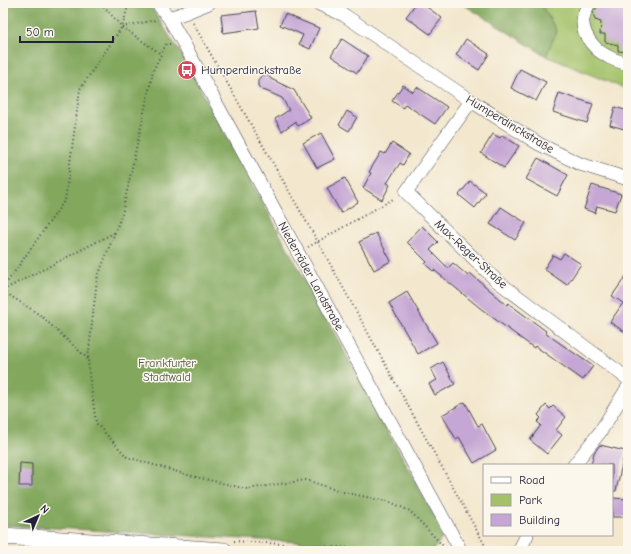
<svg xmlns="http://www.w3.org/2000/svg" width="631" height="554" font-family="'Comic Neue',sans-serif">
<rect width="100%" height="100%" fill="#fbf7ec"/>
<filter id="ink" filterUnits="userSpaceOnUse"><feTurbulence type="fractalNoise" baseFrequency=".025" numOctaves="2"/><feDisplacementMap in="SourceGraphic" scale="8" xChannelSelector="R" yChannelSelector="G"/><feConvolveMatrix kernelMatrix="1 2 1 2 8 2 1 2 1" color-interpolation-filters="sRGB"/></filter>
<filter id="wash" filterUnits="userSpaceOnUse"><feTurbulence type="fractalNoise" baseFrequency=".012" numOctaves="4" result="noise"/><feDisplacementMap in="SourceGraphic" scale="16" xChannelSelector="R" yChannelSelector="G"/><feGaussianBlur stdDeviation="0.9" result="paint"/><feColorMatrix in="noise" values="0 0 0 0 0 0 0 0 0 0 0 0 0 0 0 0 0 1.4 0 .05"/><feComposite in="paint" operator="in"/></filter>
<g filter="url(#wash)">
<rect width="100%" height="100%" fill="#f3e7cd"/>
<path fill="#a3c169" stroke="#627252" d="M547,3H628V90L546,56L557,31L543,8Z"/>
<g fill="#82a75d" stroke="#52644c">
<path d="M3,3L149,4L183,57L445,535L433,550L3,525Z"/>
<path d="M461,3H547L543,8L557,31L546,56Z"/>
</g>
<g id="blocks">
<g fill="#c5a6d4">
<path d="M416,3H421L442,18L430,34L406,17Z"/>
<path d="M605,3H628V52L618,51V45L605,42V34H600L601,22L595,20L593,12L598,6H604Z"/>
<path d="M256,11L259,28L223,33L221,15Z"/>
<path d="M285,14L319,28L310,49L299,44L303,35L280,25Z"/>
<path d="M342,39L368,56L357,73L331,56Z"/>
<path d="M466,39L489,54L479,70L456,55Z"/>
<path d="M520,69L546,82L536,101L511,88Z"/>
<path d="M262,75H268L271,79L294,90L311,118L298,126L295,122L282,131L275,119L289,110L282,98L266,91L262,90L258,86V80Z"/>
<path d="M403,85L413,92L417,87L447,107L435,124L405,104L403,108L392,101Z"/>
<path d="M559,93L593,104L587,123L553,112Z"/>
<path d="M615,107L628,111V130L610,125Z"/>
<path d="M347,111L357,117L349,131L339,125Z"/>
<path d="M321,133L335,159L317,168L303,143Z"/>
<path d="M493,134L500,138L502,135L519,146L504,168L481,153Z"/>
<path d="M392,143L409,154L403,165L400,163L387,183L390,185L382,200L363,188L371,173L369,172L381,152L385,154Z"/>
<path d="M538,158L568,175L557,196L526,179Z"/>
<path d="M345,178L358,202L341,213L327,188Z"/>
<path d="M470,181L486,193L475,208L459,195Z"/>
<path d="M592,185L621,194L615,211L597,206L595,213L584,209Z"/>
<path d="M501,207L526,223L515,240L490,224Z"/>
<path d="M422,226L438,242L430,250L448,268L453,263L468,276L470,273L507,305L508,303L546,331L545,333L593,366L583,380L535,346L534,348L480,308L434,270L433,271L425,264L427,262L407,242Z"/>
<path d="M376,233L391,261L374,270L359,242Z"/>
<path d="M564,253L581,264L567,285L544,269L553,255L560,259Z"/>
<path d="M628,273V334L610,322L623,303L612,296Z"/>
<path d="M407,292L437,343L418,354L389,303Z"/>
<path d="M443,362L455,384L435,395L429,384L437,380L431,369Z"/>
<path d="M465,402L478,426L482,424L496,450L474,463L459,437L456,439L442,415Z"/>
<path d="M546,405L550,409L553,406L566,417L556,430L562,435L547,454L530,440L541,425L537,422L541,418L538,415Z"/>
<path d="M600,445L625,451L616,491H612V465H591L594,453Z"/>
<path d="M20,463L32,464V486H19Z"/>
<path d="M612,498L628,499V517H612Z"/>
</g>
</g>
</g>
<g filter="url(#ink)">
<use href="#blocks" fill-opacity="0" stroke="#414051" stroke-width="1"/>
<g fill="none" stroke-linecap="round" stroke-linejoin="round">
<defs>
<g id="minor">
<path d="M157,3L169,18L184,44L461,551"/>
<path d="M317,3L344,15L471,101L539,144L580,164L628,179"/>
<path d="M589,3C587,7 585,11 584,15C579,31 593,49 607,56C613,60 621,62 628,64"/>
<path d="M169,18L187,12L209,3"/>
<path d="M471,101L406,192L497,281L628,379"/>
<path d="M574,465L600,432L628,387"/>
<path d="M519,551L527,535"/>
</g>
<path id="major" d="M3,536L224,551"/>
</defs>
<use href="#minor" stroke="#414051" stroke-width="14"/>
<use href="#major" stroke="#414051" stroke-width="18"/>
<g stroke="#414051" stroke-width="2" stroke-dasharray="1 3" stroke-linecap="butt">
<path d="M101,3L122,27L161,54"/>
<path d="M193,23L318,242L488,551"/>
<path d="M122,27L156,20"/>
<path d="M170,44H166L153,71L122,214L97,279L88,359L89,374L96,423L127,457L188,475L247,489L306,480L343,492L390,502L410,511L443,546"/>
<path d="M308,247L395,198"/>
<path d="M3,288L65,200L80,89L122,27L129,3"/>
<path d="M3,290L114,233"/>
<path d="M3,291L40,315L88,359"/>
<path d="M234,541L401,551"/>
</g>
<use href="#minor" stroke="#fff" stroke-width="13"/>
<use href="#major" stroke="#fff" stroke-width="17"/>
</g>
</g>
<defs>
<symbol id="bus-disc" viewBox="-11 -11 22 22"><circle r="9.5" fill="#d1495b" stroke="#fbf7ec"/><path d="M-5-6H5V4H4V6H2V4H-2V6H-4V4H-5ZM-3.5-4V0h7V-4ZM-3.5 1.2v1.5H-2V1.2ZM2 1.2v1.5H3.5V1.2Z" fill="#fff"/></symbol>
</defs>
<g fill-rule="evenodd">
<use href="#bus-disc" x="176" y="59" width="22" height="22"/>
</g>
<g text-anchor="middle" stroke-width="3" stroke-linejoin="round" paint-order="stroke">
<g font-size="12" fill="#22223b" stroke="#fbf7ec" text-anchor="start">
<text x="201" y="74">Humperdinckstraße</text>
</g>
<g font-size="12" fill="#22223b" stroke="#fbf7ec">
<text transform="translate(510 124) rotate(31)" y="4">Humperdinckstraße</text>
<text transform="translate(471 254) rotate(43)" y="4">Max-Reger-Straße</text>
<text transform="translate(311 276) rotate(61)" y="4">Niederräder Landstraße</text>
</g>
<g font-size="12" fill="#4f5a4b" stroke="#fbf7ec">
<text x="167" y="367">Frankfurter<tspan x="167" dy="14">Stadtwald</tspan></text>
</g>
</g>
<rect width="631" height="554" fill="none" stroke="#fbf7ec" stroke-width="16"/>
<rect x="483" y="464" width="130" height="72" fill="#fbf7ec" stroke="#a4a2a5"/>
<rect x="491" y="477" width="20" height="6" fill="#ffffff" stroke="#a4a2a5"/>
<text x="519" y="484" font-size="12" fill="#22223b">Road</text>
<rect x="491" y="494" width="20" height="12" fill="#a3c169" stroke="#a4a2a5"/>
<text x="519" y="504" font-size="12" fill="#22223b">Park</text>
<rect x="491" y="514" width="20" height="12" fill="#c5a6d4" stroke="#a4a2a5"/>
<text x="519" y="524" font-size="12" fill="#22223b">Building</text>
<g transform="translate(38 516) rotate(44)" stroke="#fbf7ec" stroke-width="3" paint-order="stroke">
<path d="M0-3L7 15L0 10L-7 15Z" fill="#22223b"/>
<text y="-6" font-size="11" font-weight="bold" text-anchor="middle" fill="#22223b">N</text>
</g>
<path d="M20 36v6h93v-6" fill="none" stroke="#22223b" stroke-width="2"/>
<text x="26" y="36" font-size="12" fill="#22223b" stroke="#fbf7ec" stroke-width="3" paint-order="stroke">50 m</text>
</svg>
